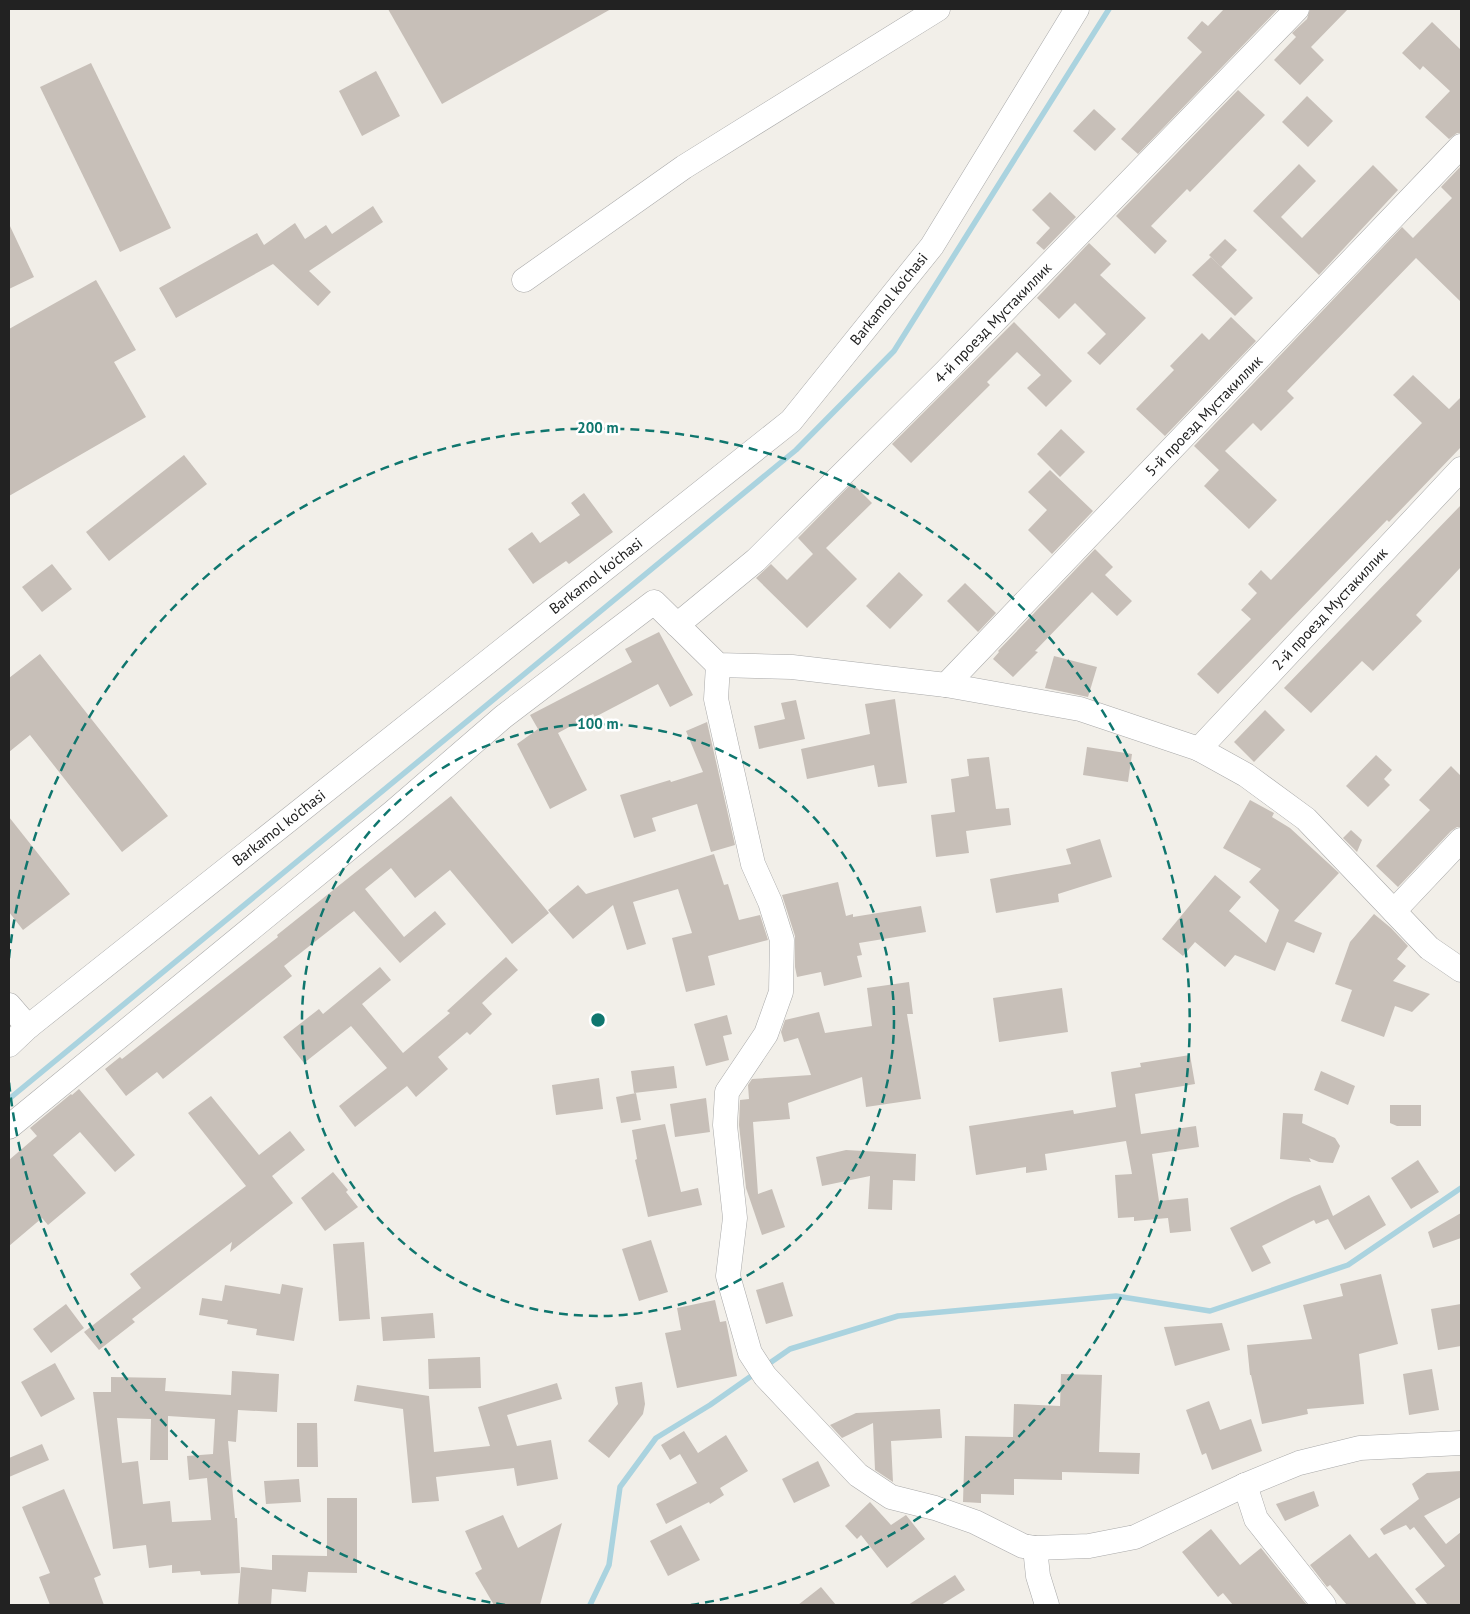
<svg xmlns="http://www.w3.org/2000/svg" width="1470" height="1614" font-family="'PT Sans',sans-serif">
<rect width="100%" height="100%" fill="#f2efe9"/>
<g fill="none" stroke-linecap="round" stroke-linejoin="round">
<g stroke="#aad3df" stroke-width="5.5">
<path d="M9,1099L796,450L894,351L1109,9"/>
<path d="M764,1367L790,1349L898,1316L1116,1296L1210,1311L1348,1265L1461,1188"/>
<path d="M590,1605L609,1565L620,1487L656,1438L710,1405L757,1372"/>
</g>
</g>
<g fill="#c7bfb8" fill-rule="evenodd">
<path d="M388,9H611L442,104Z"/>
<path d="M1224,9H1278L1138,154L1121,139L1202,52L1187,38L1202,21L1208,26Z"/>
<path d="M1310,9H1348L1311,47L1324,60L1300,85L1274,60L1296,37L1292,33L1307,19Z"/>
<path d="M1432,22L1461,50V133H1457L1449,139L1425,117L1450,91L1423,66L1420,70L1402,53Z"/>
<path d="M91,63L171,228L120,252L40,87Z"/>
<path d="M376,71L400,116L362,136L339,91Z"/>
<path d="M1238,90L1265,115L1190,192L1187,189L1151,226L1167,241L1155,254L1116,216Z"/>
<path d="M1307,96L1333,121L1308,147L1282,122Z"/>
<path d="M1094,109L1116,129L1095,151L1073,131Z"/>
<path d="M1299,164L1316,181L1281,217L1302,238L1373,165L1398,190L1319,275L1253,211Z"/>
<path d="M1461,166V302L1416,258L1287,391L1294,398L1261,431L1253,423L1225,451L1277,500L1249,529L1204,486L1219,470L1194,446L1402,227L1413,238L1452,198L1441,187Z"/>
<path d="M1050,192L1076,217L1044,250L1036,243L1050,228L1032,210Z"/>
<path d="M373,206L383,222L309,271L331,292L318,306L273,264L176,318L159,288L257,233L264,245L295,223L305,239L326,225L332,234Z"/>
<path d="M9,224L34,277L9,289Z"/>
<path d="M1225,239L1237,250L1221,267L1209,255Z"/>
<path d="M1089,243L1111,264L1100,275L1146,318L1100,365L1087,353L1106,334L1075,303L1059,319L1037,298Z"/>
<path d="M1211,257L1253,298L1235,316L1192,275Z"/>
<path d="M96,280L136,350L114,362L146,417L9,496V329Z"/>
<path d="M1231,317L1256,341L1165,436L1136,409L1174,370L1170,366L1202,333L1209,340Z"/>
<path d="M1014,322L1072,381L1046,407L1027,388L1041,375L1017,352L987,382L990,385L911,463L892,444Z"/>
<path d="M1413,375L1449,409L1461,397V447L1389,522L1387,520L1218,694L1197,674L1251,619L1241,610L1257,593L1248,584L1261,570L1271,580L1422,423L1393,395Z"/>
<path d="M1061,429L1085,452L1060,477L1037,454Z"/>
<path d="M184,455L207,484L109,561L86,532Z"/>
<path d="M1050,470L1093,511L1052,554L1028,530L1047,510L1028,492Z"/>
<path d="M852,483L872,503L826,548L857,579L807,628L756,578L771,564L787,580L813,554L798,538Z"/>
<path d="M584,493L613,532L569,564L566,561L533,584L508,549L532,532L540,543L580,515L571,503Z"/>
<path d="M1461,505V567L1416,615L1422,621L1373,671L1362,661L1311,713L1284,688Z"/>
<path d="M1095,549L1113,567L1105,575L1132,601L1117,616L1092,592L1035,651L1038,652L1013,677L993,659L999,652L998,651Z"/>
<path d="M52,564L72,589L42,612L22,587Z"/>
<path d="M899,572L923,595L890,629L866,606Z"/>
<path d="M965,583L996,613L978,632L947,601Z"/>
<path d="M659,632L693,695L670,707L658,684L595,717L593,714L558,733L587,790L550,809L517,744L538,729L530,715L632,662L625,649Z"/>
<path d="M40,654L168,816L122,852L30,735L9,752V678Z"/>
<path d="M1054,656L1097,667L1088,697L1045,688Z"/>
<path d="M895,699L907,783L878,787L874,765L807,779L801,749L870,734L865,704Z"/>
<path d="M796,700L805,739L759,749L754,726L785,719L781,703Z"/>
<path d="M1265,710L1285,730L1254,762L1234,742Z"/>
<path d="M707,722L735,845L711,852L697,804L652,818L656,831L634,838L620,795L670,780L671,782L703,772L686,731Z"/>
<path d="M1087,747L1132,754L1128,782L1083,775Z"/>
<path d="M1376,755L1392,770L1384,779L1390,785L1368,807L1346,786Z"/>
<path d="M989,757L996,809L1009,808L1011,825L966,831L969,853L936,857L931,815L955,812L951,779L969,776L967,759Z"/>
<path d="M1451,766L1461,776V827H1457L1451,831L1398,887L1376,866L1430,810L1419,800Z"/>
<path d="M451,796L549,913L512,944L450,870L415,898L391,868L365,889L404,937L435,911L446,924L400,963L354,911L284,966L292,976L163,1079L157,1072L126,1096L105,1069L120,1057L122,1059L278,937L277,935Z"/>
<path d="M1250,800L1274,813L1272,817L1290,828L1339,873L1294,921L1322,933L1314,953L1287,942L1275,971L1235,955L1225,967L1195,942L1183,956L1162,939L1215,875L1241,897L1229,911L1266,943L1279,910L1249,882L1261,869L1223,848Z"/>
<path d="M9,817L70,894L23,930L9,912Z"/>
<path d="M1351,830L1362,840L1357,852L1343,838Z"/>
<path d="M1100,839L1112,877L1058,894L1059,902L996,913L990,879L1071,864L1066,849Z"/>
<path d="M714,854L724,885L728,884L739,920L760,915L768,940L708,956L715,985L686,992L672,938L692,933L678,889L633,902L646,944L627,950L613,905L573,939L548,910L578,885L586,894Z"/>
<path d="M838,882L846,916L853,914V917L921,906L926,932L859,943L862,955L857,956L862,977L824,986L821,972L797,977L795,967V936L782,895Z"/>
<path d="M1374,914L1391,928L1408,946L1397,959L1406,966L1393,981L1430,994L1412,1012L1395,1006L1384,1037L1341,1021L1352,990L1335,984L1350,942Z"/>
<path d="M506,957L518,970L482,1003L492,1014L470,1035L467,1032L438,1057L448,1069L416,1097L407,1086L355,1127L339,1106L387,1068L351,1026L304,1063L283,1037L319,1009L323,1014L380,967L391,980L362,1004L403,1053L450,1013L447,1011Z"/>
<path d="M909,982L913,1014H907L921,1099L866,1107L862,1077L788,1103L790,1119L753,1122L758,1194L772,1189L785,1227L762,1235L746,1188L739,1125L740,1100L749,1099L748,1085L752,1079L811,1075L798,1038L784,1042L781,1032L785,1020L819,1012L825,1033L872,1026L867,988Z"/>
<path d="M1062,988L1068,1032L999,1042L993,998Z"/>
<path d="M727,1015L732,1034L723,1036L729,1060L706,1066L694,1024Z"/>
<path d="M1190,1055L1195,1084L1135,1094L1141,1134L1196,1126L1199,1147L1152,1154L1159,1201L1188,1198L1191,1231L1170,1233L1168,1218L1134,1221V1217L1118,1218L1115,1175L1132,1174L1126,1141L1045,1154L1047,1170L1026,1173V1167L976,1175L969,1126L1073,1110L1074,1114L1116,1107L1111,1072L1141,1067L1140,1063Z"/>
<path d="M674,1066L677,1088L634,1093L631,1071Z"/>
<path d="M1321,1071L1355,1086L1348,1105L1314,1090Z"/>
<path d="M599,1078L603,1109L556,1115L552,1085Z"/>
<path d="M79,1089L135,1155L115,1172L80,1132L53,1155L86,1193L48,1225L42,1218L9,1246V1160L37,1136L30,1128L71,1094L72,1095Z"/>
<path d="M636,1093L641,1120L621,1123L616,1097Z"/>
<path d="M211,1096L259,1155L290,1131L305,1150L272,1176L293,1203L230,1252L232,1242L132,1319L135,1322L99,1350L84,1332L141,1288L130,1274L246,1186L188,1113Z"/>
<path d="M706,1098L710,1132L675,1137L670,1104Z"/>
<path d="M1390,1105H1421V1126H1397L1390,1123Z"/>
<path d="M1283,1113L1303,1114L1302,1123L1335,1138L1340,1146L1333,1163L1319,1162L1309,1158L1311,1162L1280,1159Z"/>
<path d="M665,1124L681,1192L698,1188L702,1205L648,1217L635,1160L637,1159L632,1130Z"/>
<path d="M846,1150L916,1154L915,1181L893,1180L892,1210L868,1209L870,1176L822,1186L816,1157Z"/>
<path d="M1418,1160L1439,1192L1411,1209L1391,1178Z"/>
<path d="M333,1172L348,1190L346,1192L358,1207L325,1231L301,1198Z"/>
<path d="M1320,1185L1333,1216L1369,1195L1386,1225L1345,1250L1328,1219L1316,1224L1314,1220L1262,1246L1271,1263L1252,1272L1230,1228L1292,1197Z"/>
<path d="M1461,1213V1238L1433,1248L1428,1232Z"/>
<path d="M651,1240L668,1292L639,1301L622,1249Z"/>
<path d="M364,1242L370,1319L339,1321L333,1244Z"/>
<path d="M1381,1274L1398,1344L1359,1354L1364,1404L1307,1409L1308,1414L1262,1424L1251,1375H1250L1247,1345L1312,1339L1303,1305L1343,1296L1340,1284Z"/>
<path d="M783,1282L793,1316L766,1324L756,1290Z"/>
<path d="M282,1284L303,1288L294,1341L256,1335L257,1329L227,1324L228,1320L199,1315L202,1298L222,1301L225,1285L280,1294Z"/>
<path d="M715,1300L720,1322L726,1321L737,1376L677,1388L665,1333L681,1330L677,1308Z"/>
<path d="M66,1304L84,1328L51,1353L33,1329Z"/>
<path d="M1461,1304V1346L1438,1350L1431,1309Z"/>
<path d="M433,1313L435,1338L383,1341L381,1317Z"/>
<path d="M1222,1323L1230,1350L1175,1366L1164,1327Z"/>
<path d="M480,1357L481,1388L429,1389L428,1359Z"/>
<path d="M55,1363L75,1399L41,1417L21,1382Z"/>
<path d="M1432,1369L1439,1410L1409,1415L1403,1374Z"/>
<path d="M232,1371L279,1374L277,1412L238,1410L236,1442L228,1441L235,1518H237L240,1573L201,1575L200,1571L172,1573V1565L149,1568L146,1545L113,1549L93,1392H111V1377L166,1378L165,1391L231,1395ZM168,1416L215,1419L213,1454L187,1456L189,1480L207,1478L211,1520L172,1522L170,1501L143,1504L138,1461L122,1463L117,1418L151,1419L150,1460H168Z"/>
<path d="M1061,1374L1102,1375L1099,1452L1140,1453L1139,1474L1062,1472V1480L1014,1479V1495L981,1494V1503L963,1502L965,1436L1013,1437L1014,1404L1060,1406Z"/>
<path d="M642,1382L645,1404L643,1414L609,1458L588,1441L618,1404L615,1387Z"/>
<path d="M557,1383L562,1399L507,1415L517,1446L551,1440L558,1479L517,1486L514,1468L436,1477L439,1501L412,1503L403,1409L354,1401L357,1385L429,1396L434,1452L490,1446L478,1407Z"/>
<path d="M1209,1401L1220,1430L1251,1419L1262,1451L1212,1470L1206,1453L1202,1455L1186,1410Z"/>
<path d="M940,1409L942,1438L891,1441L893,1482L875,1470L873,1423L842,1438L830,1425L856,1413Z"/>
<path d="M297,1423H317L318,1467H297Z"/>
<path d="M684,1431L698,1453L726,1435L748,1471L720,1488L724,1495L710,1504L709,1502L666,1524L656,1504L697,1483L680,1454L670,1460L661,1445Z"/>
<path d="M42,1444L49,1460L9,1477V1458Z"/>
<path d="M818,1461L830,1486L794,1503L782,1479Z"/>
<path d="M1461,1471V1497L1424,1516L1446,1544L1461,1532V1605H1428L1415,1589L1445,1566L1414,1527L1410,1530L1406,1525L1384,1535L1380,1529L1419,1499L1412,1484L1427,1473Z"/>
<path d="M299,1479L301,1502L266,1504L264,1481Z"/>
<path d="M64,1489L101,1575L94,1578L104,1605H50L39,1577L50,1573L22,1507Z"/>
<path d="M1314,1491L1319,1506L1285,1521L1276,1504Z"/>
<path d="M327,1498H357V1573L308,1572L306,1592L272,1589L271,1605H238L241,1567L272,1570V1555L327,1556Z"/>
<path d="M870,1502L891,1525L906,1515L925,1539L887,1568L861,1535L857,1539L845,1526Z"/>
<path d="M503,1515L518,1548L562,1523L540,1605H494L475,1573L482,1569L465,1531Z"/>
<path d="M681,1525L700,1560L668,1576L650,1541Z"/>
<path d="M1211,1529L1240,1565L1261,1548L1307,1605H1233L1223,1593L1218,1597L1182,1552Z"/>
<path d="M1350,1534L1369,1558L1376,1553L1417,1605H1347L1330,1585L1327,1587L1310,1565Z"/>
<path d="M955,1575L965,1590L941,1605H908Z"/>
<path d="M821,1587L836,1605H798Z"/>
</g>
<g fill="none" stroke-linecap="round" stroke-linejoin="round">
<defs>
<g id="minor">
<path d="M524,280L684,167L938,9"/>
<path d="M677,625L756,560L946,371L1297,9"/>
<path d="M718,665L716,699L753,864L770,902L782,940L781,992L766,1034L727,1092L725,1125L735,1218L728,1276L750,1353L765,1376L858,1475L891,1497L935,1508L975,1522L1023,1546L1035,1548L1089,1546L1135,1537L1245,1485L1299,1463L1360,1448L1461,1443"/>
<path d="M946,685L1461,146"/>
<path d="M1199,749L1461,469"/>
<path d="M1394,911L1461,840"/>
<path d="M9,1005L28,1027"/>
<path d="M9,1045L28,1027L791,421L932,246L1077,9"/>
<path d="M9,1127L392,813L503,717L654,602L718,665L792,667L946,685L1080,709L1199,749L1246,775L1306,819L1429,948L1461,970"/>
<path d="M1245,1485L1256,1519L1324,1605"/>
<path d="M1035,1548L1038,1576L1047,1605"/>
</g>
</defs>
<use href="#minor" stroke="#a9a9a9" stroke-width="25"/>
<use href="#minor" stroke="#fff" stroke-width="24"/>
</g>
<g fill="none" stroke="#0f766e" stroke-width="2.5" stroke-dasharray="9 6">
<circle cx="598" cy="1020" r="296"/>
<path d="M505 1605A592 592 0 0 1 9 1082M9 958A592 592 0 1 1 691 1605"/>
</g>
<g text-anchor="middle" stroke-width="5" stroke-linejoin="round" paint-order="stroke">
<g font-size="15" fill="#222" stroke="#fff">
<text transform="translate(889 299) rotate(-51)" y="5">Barkamol ko'chasi</text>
<text transform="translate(993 323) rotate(-46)" y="5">4-й проезд Мустакиллик</text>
<text transform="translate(1204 416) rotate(-46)" y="5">5-й проезд Мустакиллик</text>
<text transform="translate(596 576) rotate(-38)" y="5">Barkamol ko'chasi</text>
<text transform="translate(1330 609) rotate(-47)" y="5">2-й проезд Мустакиллик</text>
<text transform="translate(279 828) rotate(-38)" y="5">Barkamol ko'chasi</text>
</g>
</g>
<circle cx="598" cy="1020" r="8" fill="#0f766e" stroke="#fff" stroke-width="2.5"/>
<g font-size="15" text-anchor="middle" font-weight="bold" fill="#0f766e" stroke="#fff" stroke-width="5" stroke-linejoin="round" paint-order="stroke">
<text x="598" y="433">200 m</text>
<text x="598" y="729">100 m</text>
</g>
<rect width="1470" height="1614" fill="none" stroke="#222222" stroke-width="20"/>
</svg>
